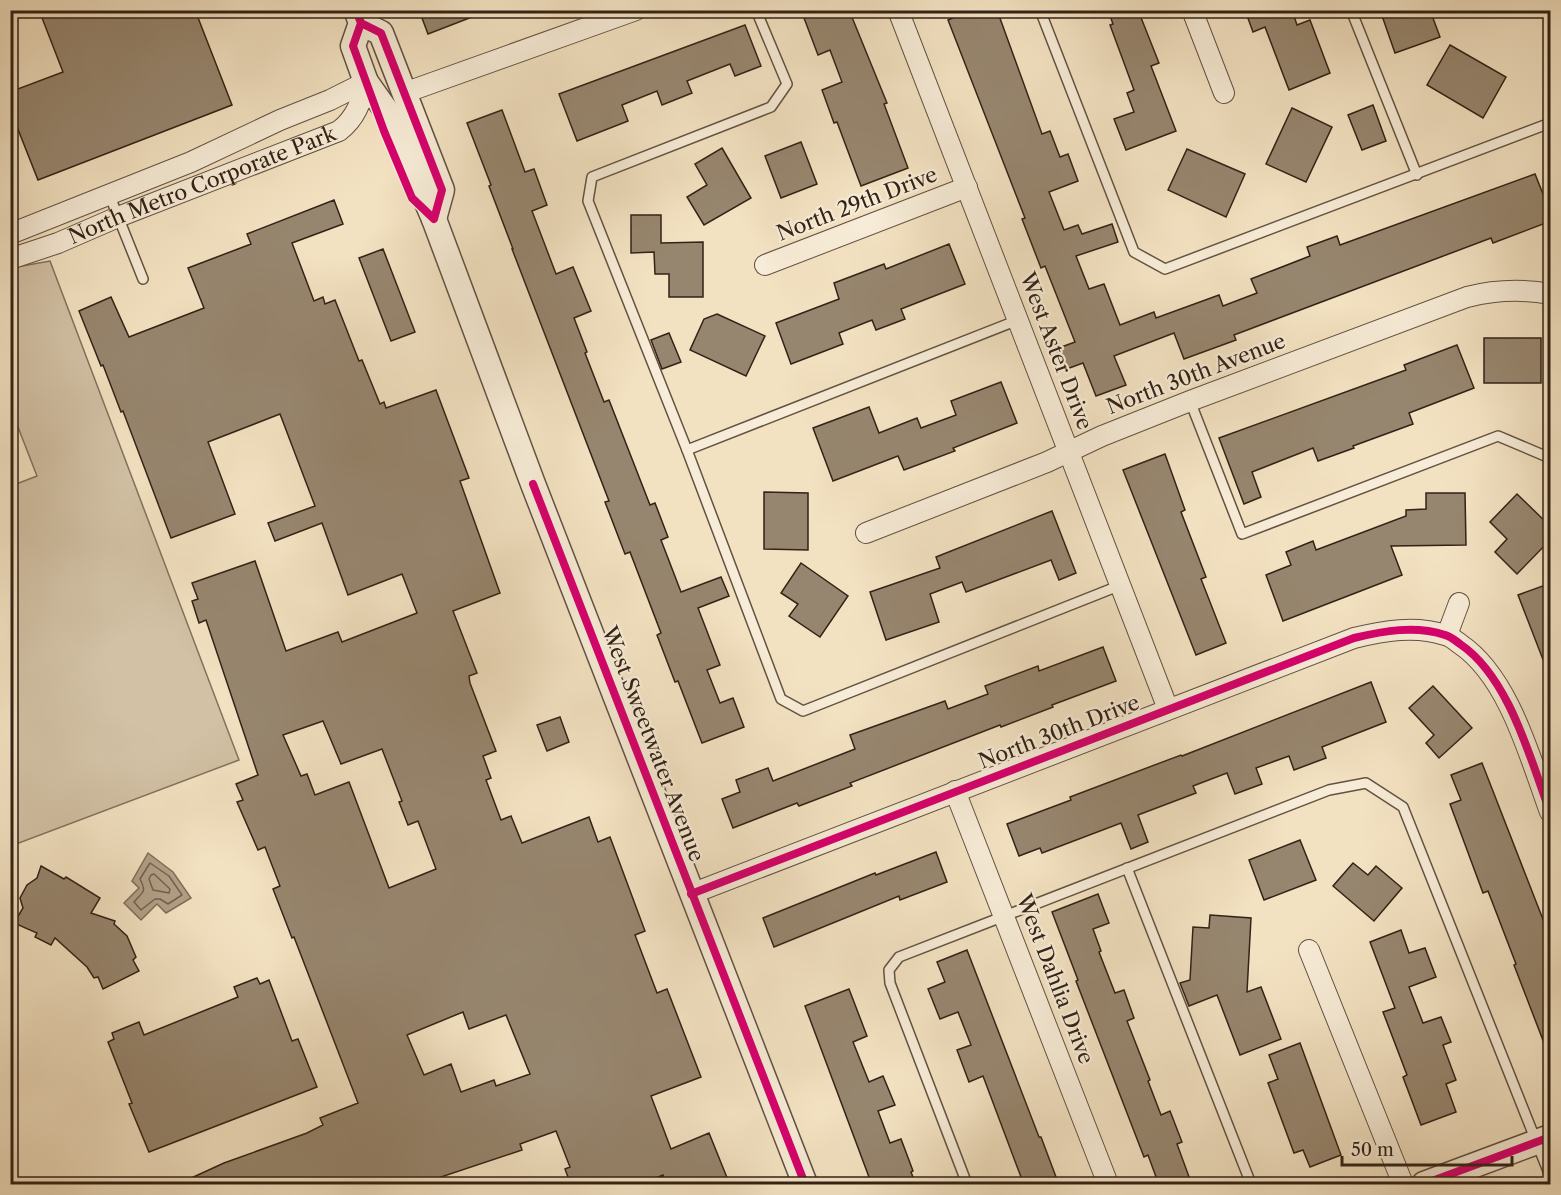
<svg xmlns="http://www.w3.org/2000/svg" width="1561" height="1195" font-family="'Libre Caslon Text',serif">
<rect width="100%" height="100%" fill="#f3e2c2"/>
<filter id="stains"><feTurbulence type="fractalNoise" baseFrequency=".00333" numOctaves="4"/><feColorMatrix values="0 0 0 0 .2 0 0 0 0 .09 0 0 0 0 .02 0 0 0 .5 -.17"/></filter>
<radialGradient id="worn" r=".72"><stop offset=".6" stop-color="#630" stop-opacity="0"/><stop offset="1" stop-color="#630" stop-opacity=".3"/></radialGradient>
<path fill="#d2c1a5" stroke="#82725e" stroke-width="1.5" d="M50,261L239,760L11,846V486L37,476L11,409V268Z"/>
<path fill="#b2a188" stroke="#7f6e5a" stroke-width="1.5" d="M148,853L173,872L191,898L166,913L157,904L141,920L124,903L139,888L132,881Z"/>
<g fill="none" stroke-linecap="round" stroke-linejoin="round">
<g stroke="#72624f" stroke-width="1.5">
<path d="M150,863L169,876L182,895L168,904L160,899H155L141,910L134,902C143,891 147,893 140,879Z"/>
<path d="M151,875L154,874L170,889L169,893L153,890L149,879Z"/>
</g>
</g>
<g fill="#97866f" stroke="#332216" stroke-width="1.5" fill-rule="evenodd">
<path d="M39,10H195L232,105L38,180L10,109V100L15,90L63,72Z"/>
<path d="M419,10H485V12L428,34Z"/>
<path d="M801,10H849L887,103L884,104L908,168L861,186L837,122L834,123L822,90L842,82L830,50L818,55Z"/>
<path d="M972,10H997L1042,134L1050,131L1060,157L1068,154L1078,181L1049,192L1064,230L1078,225L1082,234L1112,224L1118,242L1076,256L1089,289L1104,284L1120,325L1154,312L1156,318L1219,295L1223,306L1257,293L1251,279L1310,256L1307,247L1337,236L1340,245L1535,174L1551,214V221L1493,243L1491,238L1234,335L1236,340L1184,359L1174,333L1114,356L1126,385L1096,396L1083,363L1064,370L1056,349L1075,342L1045,266L1041,268L1022,219L1025,218L948,20Z"/>
<path d="M1108,10H1138L1159,63L1151,66L1176,131L1126,150L1114,119L1134,112L1127,93L1134,90L1110,25L1113,24Z"/>
<path d="M1245,10H1304L1294,16L1297,25L1310,20L1330,73L1289,90L1265,27L1253,32Z"/>
<path d="M1380,10H1430L1440,37L1395,53Z"/>
<path d="M745,25L761,66L735,76L730,64L687,81L692,93L662,105L657,91L622,105L628,121L577,141L559,94Z"/>
<path d="M1450,45L1506,77L1483,118L1427,85Z"/>
<path d="M1373,105L1386,141L1362,150L1348,115Z"/>
<path d="M1292,108L1332,127L1306,182L1266,164Z"/>
<path d="M502,110L525,172L534,169L547,205L532,211L556,274L573,267L591,311L574,318L587,352L585,353L604,402L609,400L650,505L655,503L668,537L661,540L681,592L721,577L729,596L698,608L720,665L707,670L720,703L733,698L744,727L702,743L678,681L675,682L657,635L661,633L630,552L625,554L605,502L609,501L512,249H513L489,186L491,185L467,123Z"/>
<path d="M801,142L817,184L781,198L765,156Z"/>
<path d="M722,148L751,198L704,225L687,197L707,185L695,164Z"/>
<path d="M1187,149L1245,174L1226,217L1168,190Z"/>
<path d="M334,200L343,224L292,243L314,301L323,297L325,304L335,300L359,361L362,360L380,404L384,402L386,408L436,390L469,478L460,481L500,593L453,611L477,673L469,676L470,683L496,751L483,756L491,778L486,780L501,820L511,816L522,843L589,817L598,842L610,837L645,931L635,935L657,993L667,989L701,1077L651,1096L671,1149L709,1133L730,1185H667L663,1175L638,1185H571L565,1169L570,1167L556,1131L520,1144L522,1150L417,1185H176L224,1163L307,1133L323,1125L320,1118L358,1103L294,937L292,938L273,889L280,886L265,847L258,850L237,802L243,800L236,784L258,775L206,620L199,623L192,601L198,599L192,583L255,561L286,651L338,632L342,642L417,613L402,574L348,595L322,523L275,541L268,523L315,506L280,414L208,442L235,514L171,538L123,411L121,412L103,365L101,366L79,311L111,297L129,337L204,308L188,268L251,244L247,234ZM323,721L341,764L382,749L402,801L399,802L408,825L418,821L436,869L389,888L349,782L315,795L307,774L301,776L283,735ZM463,1012L469,1029L506,1015L530,1074L496,1086L494,1080L461,1092L451,1064L424,1075L407,1035Z"/>
<path d="M631,215H661V243L703,242V297H669V274H655L654,252L631,253Z"/>
<path d="M949,244L965,284L901,309L905,319L876,330L872,320L839,333L843,344L791,364L776,323L839,299L834,283L884,264L886,269Z"/>
<path d="M383,249L415,332L391,341L359,258Z"/>
<path d="M717,314L765,336L746,376L690,350L704,319Z"/>
<path d="M669,333L681,362L662,369L651,340Z"/>
<rect x="1484" y="338" width="57" height="45"/>
<path d="M1457,345L1474,388L1409,413L1413,424L1353,446L1354,448L1318,461L1313,448L1252,472L1261,497L1244,504L1219,438L1406,370L1404,365Z"/>
<path d="M1001,382L1017,423L953,448L955,451L904,470L898,456L833,481L813,428L869,407L879,433L917,418L921,428L956,415L951,401Z"/>
<path d="M1165,454L1185,510L1181,512L1206,577L1201,579L1226,643L1196,655L1123,470Z"/>
<path d="M764,492L808,493V550L764,549Z"/>
<path d="M1426,493H1465L1466,545L1391,546L1402,575L1283,621L1266,575L1291,565L1286,552L1313,541L1316,550L1406,516V510L1426,509Z"/>
<path d="M1517,494L1551,527V539L1517,574L1495,552L1507,539L1490,522Z"/>
<path d="M1052,511L1076,573L1059,580L1051,560L966,592L962,582L930,594L939,622L886,640L870,592L940,568L936,557Z"/>
<path d="M801,563L848,596L820,637L789,616L798,604L781,593Z"/>
<path d="M1551,583V675H1549L1518,595Z"/>
<path d="M1103,647L1116,681L1052,705L1053,707L1001,727L1000,725L850,783L852,786L799,806L797,803L733,828L722,799L740,792L736,780L768,768L773,781L855,749L850,735L945,701L948,709L988,694L985,686L1038,666L1039,671Z"/>
<path d="M1371,682L1386,722L1322,747L1326,758L1294,770L1289,756L1256,768L1262,784L1235,794L1227,773L1193,786L1196,793L1138,815L1148,842L1131,849L1121,823L1042,853L1040,848L1019,856L1007,824L1071,800L1070,797L1181,755L1182,756Z"/>
<path d="M1433,686L1472,728L1439,758L1426,743L1434,735L1409,708Z"/>
<path d="M560,717L569,742L547,751L537,725Z"/>
<path d="M1482,763L1551,940V1056H1549L1514,965L1516,964L1488,891L1483,893L1450,804L1461,800L1451,775Z"/>
<path d="M1300,840L1316,880L1264,900L1249,860Z"/>
<path d="M936,852L947,882L900,900L899,896L774,947L763,918L875,873L876,875Z"/>
<path d="M1353,863L1368,875L1376,866L1402,888L1374,921L1333,886Z"/>
<path d="M41,866L64,879L66,877L100,898L91,913L115,921L114,924L127,936L136,957L133,960L139,971L103,989L98,977L94,978L87,967L55,938L51,945L35,937L37,933L14,923L23,908L20,898L27,885L37,878Z"/>
<path d="M1098,894L1109,923L1093,929L1101,951L1099,952L1115,993L1124,990L1134,1018L1127,1021L1150,1080L1148,1081L1161,1115L1170,1111L1182,1142L1177,1144L1192,1185H1159L1148,1155L1144,1157L1076,981L1078,980L1052,912Z"/>
<path d="M1210,915L1251,918L1247,992L1261,987L1281,1039L1240,1055L1217,995L1189,1006L1180,983L1190,980L1193,927L1209,928Z"/>
<path d="M1401,930L1409,953L1425,948L1436,977L1409,987L1423,1023L1441,1017L1451,1042L1443,1045L1456,1080L1446,1084L1456,1112L1421,1125L1403,1077L1407,1075L1383,1012L1395,1008L1370,942Z"/>
<path d="M967,950L1039,1137H1041L1059,1185H1024L983,1076L969,1082L957,1050L971,1045L958,1012L940,1019L928,989L945,982L937,962Z"/>
<path d="M257,978L260,984L269,980L292,1041L298,1039L317,1087L149,1152L129,1104L132,1103L108,1042L114,1039L112,1033L139,1022L144,1035L238,997L234,987Z"/>
<path d="M849,989L867,1036L853,1042L869,1082L883,1076L895,1105L878,1111L890,1143L901,1139L913,1171L911,1172L916,1185H872L805,1006Z"/>
<path d="M1300,1043L1341,1155L1310,1167L1303,1150L1294,1153L1268,1083L1278,1079L1269,1055Z"/>
</g>
<g fill="none" stroke-linecap="round" stroke-linejoin="round">
<defs>
<g id="service">
<path d="M756,10L787,84L771,107L592,177L588,201L687,450L781,699L803,711L1121,585"/>
<path d="M1040,10L1134,252L1165,269L1550,123"/>
<path d="M1351,10L1417,175"/>
<path d="M109,194L143,279"/>
<path d="M1190,401L1242,534L1498,436L1550,458"/>
<path d="M687,450L1018,320"/>
<path d="M1127,868L1251,1184"/>
<path d="M967,1184L890,983L889,970L899,957L1329,790L1366,783L1403,807L1550,1176"/>
</g>
<g id="minor">
<path d="M898,10L1168,709"/>
<path d="M1192,10L1224,93"/>
<path d="M404,93L636,10"/>
<path d="M10,234L191,162L280,120L330,100L366,82"/>
<path id="s1" d="M10,259L58,243L118,217L339,131C356,118 361,102 366,82"/>
<path d="M765,265L967,187"/>
<path d="M866,533L1047,462L1102,436L1190,401L1467,297C1495,290 1523,289 1550,294"/>
<path d="M1447,635L1459,603"/>
<path d="M955,791L1108,1184"/>
<path d="M691,894L1354,638C1383,631 1415,625 1445,635C1450,636 1456,641 1460,644C1509,677 1530,758 1550,812"/>
<path d="M1309,950L1403,1184"/>
</g>
<g id="tertiary">
<path d="M356,10L361,23L353,46L371,96"/>
<path d="M361,23L381,33L442,190L434,219"/>
<path d="M366,82L390,116L434,219L533,484L805,1184"/>
<path d="M1424,1184L1550,1137"/>
</g>
</defs>
<use href="#service" stroke="#635241" stroke-width="12"/>
<use href="#minor" stroke="#635241" stroke-width="22"/>
<use href="#tertiary" stroke="#635241" stroke-width="27"/>
<use href="#service" stroke="#f7ecd7" stroke-width="9"/>
<use href="#minor" stroke="#f7ecd7" stroke-width="20"/>
<use href="#tertiary" stroke="#f7ecd7" stroke-width="24"/>
<defs>
<g id="cycleway">
<path d="M356,10L361,23L353,46L384,131L412,198L434,219L442,190L381,33L361,23"/>
<path d="M533,484L805,1184"/>
<path d="M691,894L1354,638C1383,631 1415,625 1445,635C1450,636 1456,641 1460,644C1509,677 1530,758 1550,812"/>
<path d="M1424,1184L1550,1137"/>
</g>
</defs>
<use href="#cycleway" stroke="#f7ecd7" stroke-width="11"/>
<use href="#cycleway" stroke="#d6006c" stroke-width="8"/>
</g>
<g text-anchor="middle" stroke-width="4.5" stroke-linejoin="round" paint-order="stroke">
<g font-size="21" fill="#332216" stroke="#f7ecd7">
<text dy="7" stroke="none"><textPath href="#s1" startOffset="206">North Metro Corporate Park</textPath></text>
<text transform="translate(857 204) rotate(-21)" y="7">North 29th Drive</text>
<text transform="translate(1056 351) rotate(69)" y="7">West Aster Drive</text>
<text transform="translate(1196 374) rotate(-21)" y="7">North 30th Avenue</text>
<text transform="translate(1059 732) rotate(-21)" y="7">North 30th Drive</text>
<text transform="translate(653 744) rotate(69)" y="7">West Sweetwater Avenue</text>
<text transform="translate(1055 979) rotate(69)" y="7">West Dahlia Drive</text>
</g>
</g>
<rect width="1561" height="1195" fill="none" stroke="#f3e2c2" stroke-width="36"/>
<rect x="12" y="12" width="1537" height="1171" fill="none" stroke="#332216" stroke-width="3"/>
<rect x="18" y="18" width="1525" height="1159" fill="none" stroke="#332216" stroke-width="1.5"/>
<path d="M1342 1156v9h170v-9" fill="none" stroke="#332216" stroke-width="3"/>
<text x="1351" y="1156" font-size="18" fill="#332216" stroke="#f7ecd7" stroke-width="4.5" paint-order="stroke">50 m</text>
<rect width="100%" height="100%" filter="url(#stains)"/>
<rect width="100%" height="100%" fill="url(#worn)"/>
</svg>
